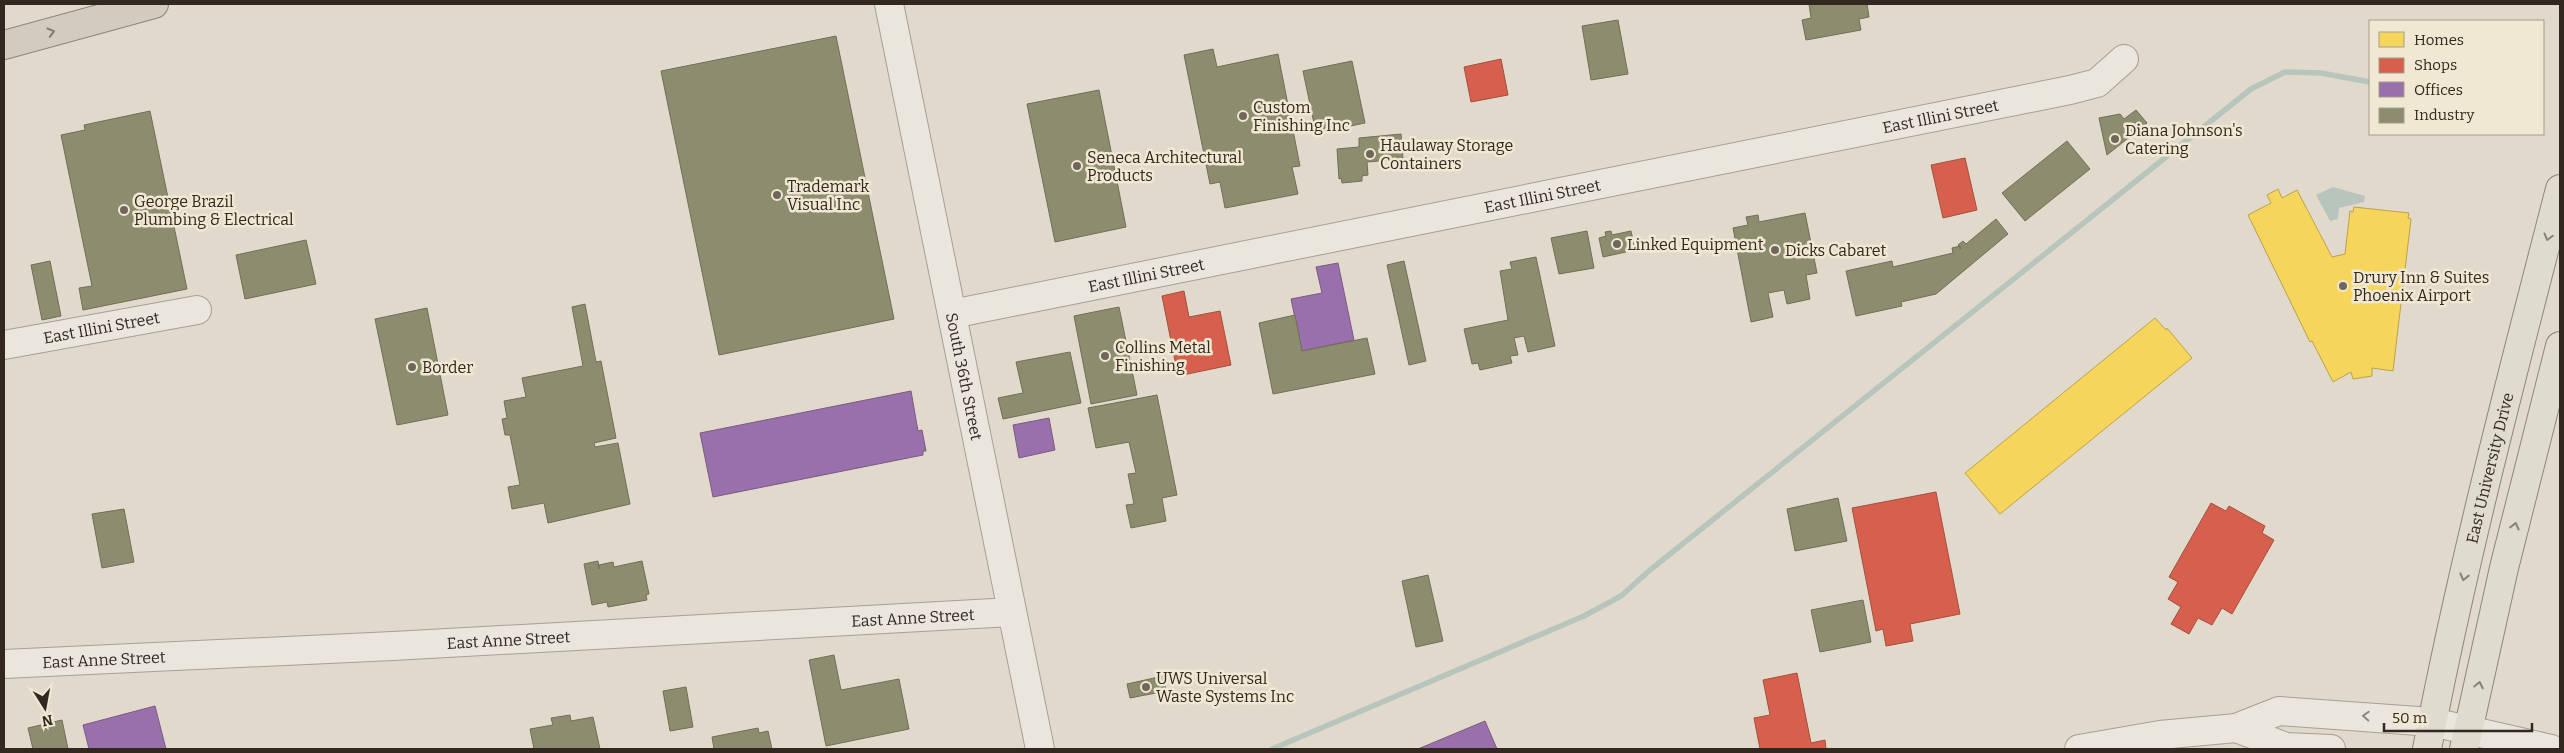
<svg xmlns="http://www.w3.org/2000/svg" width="2564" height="753" font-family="Bitter,serif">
<rect width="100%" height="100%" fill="#e1dacc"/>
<path fill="#b7c5bc" d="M2333,187L2365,196L2364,202L2339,208L2338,219L2330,221L2316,195Z"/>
<g fill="#f6d55c" stroke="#bca14a">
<path d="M2278,189L2282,198L2297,190L2332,257L2345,254L2350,211L2353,212L2354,207L2409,213L2408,218L2411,219L2393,371L2372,368V376L2353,379L2351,372L2333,382L2312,341L2310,342L2248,215L2271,203L2267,195Z"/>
<path d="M2155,318L2166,330L2167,328L2192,358L2000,514L1965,473Z"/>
</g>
<g fill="#d6604d" stroke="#a54f3f">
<path d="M1501,59L1508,95L1471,102L1464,67Z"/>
<path d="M1965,158L1977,210L1943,218L1931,165Z"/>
<path d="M1184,291L1189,317L1220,311L1231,365L1178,376L1162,296Z"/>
<path d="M1936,492L1960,614L1910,624L1913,641L1886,646L1883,629L1876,631L1852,508Z"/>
<path d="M2211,503L2226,511L2229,506L2265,526L2262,533L2274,540L2232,614L2222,608L2212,625L2198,618L2189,634L2171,624L2181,607L2168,599L2178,582L2169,577Z"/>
<path d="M1797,673L1811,743L1825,740L1826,749H1760L1754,718L1770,715L1763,680Z"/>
</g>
<g fill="#9970ab" stroke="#7a5a81">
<path d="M1338,263L1354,340L1302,351L1291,299L1322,293L1316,267Z"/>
<path d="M911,391L918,431L922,430L926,451H923V455L713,497L700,433Z"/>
<path d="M1049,418L1055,450L1019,458L1013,425Z"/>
<path d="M155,706L166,749H89L83,725Z"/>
<path d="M1485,721L1497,749H1418Z"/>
</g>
<g fill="#8c8c6e" stroke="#716e56">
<path d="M1809,4H1867L1869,17L1859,19L1861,30L1806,40L1802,20L1811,18Z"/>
<path d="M1618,20L1628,74L1591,80L1582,26Z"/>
<path d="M836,36L894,319L719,355L661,71Z"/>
<path d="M1213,49L1217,67L1278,54L1300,166L1292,167L1298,194L1225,208L1220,182L1210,184L1184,55Z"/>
<path d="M1352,61L1365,123L1316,133L1303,71Z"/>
<path d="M1099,90L1126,227L1055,242L1027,104Z"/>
<path d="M2136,110L2147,123L2107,155L2099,118L2120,114L2124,119Z"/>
<path d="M150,111L187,289L83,310L79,288L92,286L61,135L85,130L84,125Z"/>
<path d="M1401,134L1403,159L1367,162L1368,175L1362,176V181L1342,183L1341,178L1339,179L1337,149L1359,147V138Z"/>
<path d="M2067,141L2090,169L2025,221L2002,193Z"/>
<path d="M1805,213L1817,273L1806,275L1810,299L1787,304L1784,290L1768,293L1773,317L1751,322L1733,228L1748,225L1746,217L1758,215L1759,222Z"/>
<path d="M1996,219L2008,234L1936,294L1901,302L1902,306L1856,316L1846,271L1892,261L1893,267L1953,253L1952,248L1960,246V249L1961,248L1958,245L1963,241L1966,244Z"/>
<path d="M1587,231L1594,268L1559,274L1551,238Z"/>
<path d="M1611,231L1612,235L1631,231L1635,250L1603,257L1599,238L1606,236L1605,232Z"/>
<path d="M306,240L316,284L245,299L236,255Z"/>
<path d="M1536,257L1555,346L1528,352L1524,336L1514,338L1518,355L1510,356L1512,363L1480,370L1478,363L1472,364L1464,329L1508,320L1500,271L1512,269L1510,262Z"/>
<path d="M50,261L61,316L42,320L31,265Z"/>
<path d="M1404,261L1426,361L1409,365L1387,265Z"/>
<path d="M585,304L596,362L601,361L616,438L594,443L595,447L618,443L630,504L548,523L544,503L512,509L508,487L520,485L510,435H505L502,419L507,418L504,401L526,397L522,378L583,366L572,307Z"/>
<path d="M1119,307L1137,395L1091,404L1074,316Z"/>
<path d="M427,308L448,415L397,425L375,319Z"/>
<path d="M1295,315L1302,351L1367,338L1375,374L1273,394L1259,323Z"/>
<path d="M1070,352L1081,403L1003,419L998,398L1023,393L1016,362Z"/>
<path d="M1157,395L1177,495L1162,498L1166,521L1131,528L1126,505L1134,504L1128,474L1136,473L1129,442L1096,448L1088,408Z"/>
<path d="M1838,498L1847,541L1795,551L1787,509Z"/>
<path d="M124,509L134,562L102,568L92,514Z"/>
<path d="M598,561L599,569V565L613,562L614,567L642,561L649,594L646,595L647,600L608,607L607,602L592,605L584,564Z"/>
<path d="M1428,575L1443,641L1416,647L1402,581Z"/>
<path d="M1863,600L1871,642L1820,652L1811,610Z"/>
<path d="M834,655L841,690L899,679L909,729L826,746L809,660Z"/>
<path d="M1163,676L1166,691L1130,698L1127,684Z"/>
<path d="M686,687L693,727L670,731L663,691Z"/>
<path d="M570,715L571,721L593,717L600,749H534L530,729L553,725L551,718Z"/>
<path d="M62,720L68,749H33L28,728Z"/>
<path d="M758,728L759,733L768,731L772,749H714L712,737Z"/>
</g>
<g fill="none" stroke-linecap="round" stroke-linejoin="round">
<path stroke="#b7c5bc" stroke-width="5.5" d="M1272,749L1584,616L1621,596L1650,570L2251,89L2285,72L2321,73L2370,82"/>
<defs>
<g id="minor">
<path id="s1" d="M889,4L1040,749"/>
<path id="s2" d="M952,314L2070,90L2097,83L2124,59"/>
<path id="s3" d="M4,345L197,310"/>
<path id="s4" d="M4,664L393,646L1012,612"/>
<path d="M2236,728L2286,747L2331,749"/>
<path d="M2079,749L2160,735L2236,728L2279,711L2432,722L2551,749"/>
</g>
<g id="major">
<path id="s5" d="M2427,749C2463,561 2512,375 2560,189"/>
<path d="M2464,749L2504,568L2560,346"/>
</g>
<path id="highway" d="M4,45L154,4"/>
</defs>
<use href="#minor" stroke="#a69f95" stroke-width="30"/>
<use href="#major" stroke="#8b857c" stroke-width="30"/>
<use href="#highway" stroke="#8b857c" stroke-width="30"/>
<use href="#minor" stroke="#eae5dd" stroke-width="28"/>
<use href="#major" stroke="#e0dbcf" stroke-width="28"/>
<use href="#highway" stroke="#d3cbbe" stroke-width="28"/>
</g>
<defs><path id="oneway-chevron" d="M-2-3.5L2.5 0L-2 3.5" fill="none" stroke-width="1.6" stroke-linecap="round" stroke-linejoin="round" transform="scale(1.25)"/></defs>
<use stroke="#837a6e" href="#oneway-chevron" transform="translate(51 32) rotate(-16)"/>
<g stroke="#8a8277">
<use href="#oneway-chevron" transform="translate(2548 237) rotate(105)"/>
<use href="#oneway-chevron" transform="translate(2515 526) rotate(-76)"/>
<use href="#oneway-chevron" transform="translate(2464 577) rotate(104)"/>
<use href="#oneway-chevron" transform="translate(2479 685) rotate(-78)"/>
</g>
<use stroke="#8e867e" href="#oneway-chevron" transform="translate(2366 716) rotate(-177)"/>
<g fill="#70665c" stroke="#f1e8d3" stroke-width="2">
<circle cx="1243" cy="116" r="5"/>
<circle cx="2115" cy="139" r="5"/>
<circle cx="1370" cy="154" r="5"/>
<circle cx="1077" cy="166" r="5"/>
<circle cx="777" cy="195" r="5"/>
<circle cx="124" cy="210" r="5"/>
<circle cx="1617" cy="244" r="5"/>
<circle cx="1775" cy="250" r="5"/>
<circle cx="2343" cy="286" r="5"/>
<circle cx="1105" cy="356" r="5"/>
<circle cx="412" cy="367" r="5"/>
<circle cx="1146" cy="687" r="5"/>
</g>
<g text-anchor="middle" stroke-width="5" stroke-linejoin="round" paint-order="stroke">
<g font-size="16" fill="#33281f" stroke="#f1e8d3" text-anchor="start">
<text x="1253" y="113">Custom<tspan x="1253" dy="18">Finishing Inc</tspan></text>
<text x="2125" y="136">Diana Johnson's<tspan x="2125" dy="18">Catering</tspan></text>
<text x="1380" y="151">Haulaway Storage<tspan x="1380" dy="18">Containers</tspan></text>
<text x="1087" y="163">Seneca Architectural<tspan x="1087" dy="18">Products</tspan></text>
<text x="787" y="192">Trademark<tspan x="787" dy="18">Visual Inc</tspan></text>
<text x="134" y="207">George Brazil<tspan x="134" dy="18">Plumbing &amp; Electrical</tspan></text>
<text x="1627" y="250">Linked Equipment</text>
<text x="1785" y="256">Dicks Cabaret</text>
<text x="2353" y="283">Drury Inn &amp; Suites<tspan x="2353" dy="18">Phoenix Airport</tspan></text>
<text x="1115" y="353">Collins Metal<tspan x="1115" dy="18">Finishing</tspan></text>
<text x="422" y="373">Border</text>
<text x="1156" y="684">UWS Universal<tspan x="1156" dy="18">Waste Systems Inc</tspan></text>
</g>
<g font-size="16" fill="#33281f" stroke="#f1e8d3">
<text dy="6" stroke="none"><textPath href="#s2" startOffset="1008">East Illini Street</textPath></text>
<text dy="6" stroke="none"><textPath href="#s2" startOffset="602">East Illini Street</textPath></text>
<text dy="6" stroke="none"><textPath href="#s2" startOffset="198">East Illini Street</textPath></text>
<text dy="6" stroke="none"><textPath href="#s3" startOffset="99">East Illini Street</textPath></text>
<text dy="6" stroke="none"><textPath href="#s1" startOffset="380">South 36th Street</textPath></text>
<text dy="6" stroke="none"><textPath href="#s5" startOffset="288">East University Drive</textPath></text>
<text dy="6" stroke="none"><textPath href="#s4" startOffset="910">East Anne Street</textPath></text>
<text dy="6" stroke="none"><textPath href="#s4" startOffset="505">East Anne Street</textPath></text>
<text dy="6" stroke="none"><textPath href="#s4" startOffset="100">East Anne Street</textPath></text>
</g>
</g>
<rect width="2564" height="753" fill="none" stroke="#33281f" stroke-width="10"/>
<rect x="2369" y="20" width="175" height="115" fill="#f1e8d3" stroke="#a59b8b"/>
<rect x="2379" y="32" width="25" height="15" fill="#f6d55c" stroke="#a59b8b"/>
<text x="2414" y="45" font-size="15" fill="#33281f">Homes</text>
<rect x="2379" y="58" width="25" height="15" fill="#d6604d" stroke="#a59b8b"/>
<text x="2414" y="70" font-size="15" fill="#33281f">Shops</text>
<rect x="2379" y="82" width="25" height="15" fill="#9970ab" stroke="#a59b8b"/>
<text x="2414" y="95" font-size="15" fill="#33281f">Offices</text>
<rect x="2379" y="108" width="25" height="15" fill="#8c8c6e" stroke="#a59b8b"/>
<text x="2414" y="120" font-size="15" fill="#33281f">Industry</text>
<g transform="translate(45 708) rotate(169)" stroke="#f1e8d3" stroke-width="4" paint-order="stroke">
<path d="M0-4L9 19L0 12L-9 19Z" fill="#33281f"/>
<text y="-8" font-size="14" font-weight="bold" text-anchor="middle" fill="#33281f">N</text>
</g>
<path d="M2384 723v8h148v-8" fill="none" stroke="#33281f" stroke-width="2.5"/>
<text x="2392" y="723" font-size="15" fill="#33281f" stroke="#f1e8d3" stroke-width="4" paint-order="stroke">50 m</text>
</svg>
